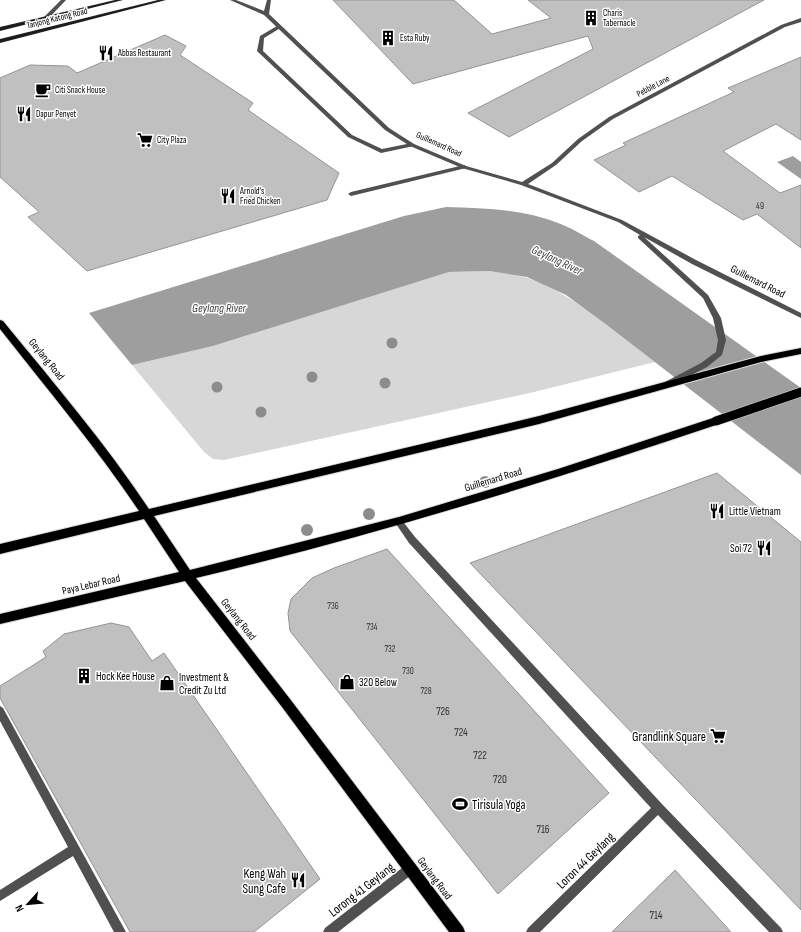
<svg xmlns="http://www.w3.org/2000/svg" width="801" height="932" font-family="'Sofia Sans Condensed',sans-serif">
<rect width="100%" height="100%" fill="#fff"/>
<path fill="#d7d7d7" d="M489,271C501,273 516,274 528,278C576,296 615,331 655,362L534,392L224,460L213,459L204,452L132,365L213,346L449,272Z"/>
<g fill="#9e9e9e">
<path d="M793,156L801,162V179L777,162Z"/>
<path d="M446,207C484,208 523,209 558,223C570,227 582,235 594,241L801,388V475L607,325L566,295L527,277L489,271L449,272L213,346L132,365L89,313L404,216Z"/>
</g>
<g fill="#c0c0c0" stroke="#949494">
<path d="M333,0H454L492,34L551,18L528,0H764L509,137L468,113L593,49L588,36L413,84Z"/>
<path d="M165,35L186,46L180,55L253,103L248,110L339,173L327,200L87,271L28,217L39,212L0,177V78L30,65L68,66L77,73Z"/>
<path d="M801,57V140L776,124L723,151L780,193L801,185V248L757,214L743,220L672,176L639,192L594,160L626,145L623,143L734,92L728,88Z"/>
<path d="M717,473L801,542V910L470,563Z"/>
<path d="M387,549L609,793L498,894L290,631L288,613L291,599L312,578L334,568Z"/>
<path d="M111,623L129,627L152,661L164,653L320,879L254,932H130L0,698V686L46,657L43,651L64,634Z"/>
<path d="M675,870L731,932H612Z"/>
</g>
<g fill="none" stroke-linecap="round" stroke-linejoin="round">
<defs>
<path id="primary" d="M0,320L3,321C53,382 105,443 149,509L539,416L761,356L801,348V354L761,362L539,424L154,516L190,570L399,517L558,469L716,417L719,418L721,421L719,424C547,482 373,536 196,578L290,699L463,927L465,932H449L282,707L185,581L0,624V614L179,572L144,519L0,554V544L139,511C97,448 47,389 0,329Z"/>
</defs>
<use href="#primary" stroke="#dbdbdb" stroke-width="2"/>
<g fill="#505050" fill-rule="evenodd">
<path d="M61,0H66L48,19H44V17Z"/>
<path d="M277,26L282,27L264,38L263,51L352,135L382,149L412,143L415,145L414,146L381,153L348,137L257,51L260,36Z"/>
<path d="M464,165L466,166V168L351,196L348,194L351,192Z"/>
<path d="M398,518L401,519L415,537L662,804L781,928L783,932H769L658,815L540,932H526L528,928L651,808L409,543L394,521L395,519Z"/>
<path d="M0,706L3,708L126,932H114L73,856L0,901V890L68,847L0,721Z"/>
</g>
<g fill="#505050" fill-rule="evenodd">
<path d="M230,0H236L264,11L267,0H271L269,14L389,128L414,144L466,166L522,182L552,163L578,139L609,117L781,25L801,18V22L785,27L613,119L582,141L556,165L528,184L622,220L696,260L801,313V318L692,264L644,237L708,295L721,318L726,340L722,355L707,367L671,386H665L664,384L665,382L701,363L716,352L718,340L713,318L703,298L638,238V236L640,235L618,222L521,185L462,168L410,146L385,130L264,15Z"/>
<path d="M411,863L415,864L416,868L415,872L338,932H323L325,928L407,864Z"/>
</g>
<g fill="#1d1d1d" fill-rule="evenodd">
<path d="M115,0H123L0,31V27Z"/>
<path d="M158,0H166L0,43V39Z"/>
</g>
<use href="#primary" fill="#000" fill-rule="evenodd"/>
<defs>
<path id="primary-bridge" d="M716,421L801,392"/>
</defs>
<use href="#primary-bridge" stroke="#dbdbdb" stroke-width="10" stroke-linecap="butt"/>
<use href="#primary-bridge" stroke="#000" stroke-width="9"/>
</g>
<g fill="#8c8c8c">
<circle cx="392" cy="343" r="5.5"/>
<circle cx="312" cy="377" r="5.5"/>
<circle cx="385" cy="383" r="5.5"/>
<circle cx="217" cy="387" r="5.5"/>
<circle cx="261" cy="412" r="5.5"/>
<circle cx="485" cy="482" r="6"/>
<circle cx="369" cy="514" r="6"/>
<circle cx="307" cy="530" r="6"/>
</g>
<defs>
<symbol id="building-bare" viewBox="-9 -9 18 18"><path d="M-4-6H4V6H1V3H-1V6H-4ZM-2.5-4.3h1.7v1.8h-1.7ZM.8-4.3h1.7v1.8H.8ZM-2.5-1h1.7V.8h-1.7ZM.8-1h1.7V.8H.8Z" fill="#000" stroke="#fff" stroke-width="2.5" paint-order="stroke"/></symbol>
<symbol id="restaurant-bare" viewBox="-9 -9 18 18"><path d="M-5-6h1v4h1v-4h1v4h1v-4h1v5L-1.5 .5V6h-2V.5L-5-1ZM5-6V6H3V1.5H1.5Q1.5-4 5-6Z" fill="#000" stroke="#fff" stroke-width="2.5" paint-order="stroke"/></symbol>
<symbol id="cafe-bare" viewBox="-9 -9 18 18"><path d="M-5.5-4.5H6V0H3Q3 3.5 0 3.5H-2.5Q-5.5 3.5-5.5 0ZM3-3.2v2h1.7v-2ZM-6 4.5H4V6H-6Z" fill="#000" stroke="#fff" stroke-width="2.5" paint-order="stroke"/></symbol>
<symbol id="supermarket-bare" viewBox="-9 -9 18 18"><path d="M-6-5.5h2.5l.6 2H6L4.5 2H-2.5L-4.4-4H-6ZM-1.5 3.2a1.3 1.3 0 1 0 .1 0ZM3 3.2a1.3 1.3 0 1 0 .1 0Z" fill="#000" stroke="#fff" stroke-width="2.5" paint-order="stroke"/></symbol>
<symbol id="shop-bare" viewBox="-9 -9 18 18"><path d="M-5-2.5h2.3a2.7 3.5 0 0 1 5.4 0H5L5.5 6h-11ZM-1.5-2.5h3a1.5 2.3 0 0 0-3 0Z" fill="#000" stroke="#fff" stroke-width="2.5" paint-order="stroke"/></symbol>
<symbol id="stadium-bare" viewBox="-9 -9 18 18"><path d="M0-5a6.5 5 0 1 0 0 10a6.5 5 0 1 0 0-10ZM-3.5-1.8h7v3.6h-7Z" fill="#000" stroke="#fff" stroke-width="2.5" paint-order="stroke"/></symbol>
</defs>
<g fill-rule="evenodd">
<use href="#building-bare" x="580" y="7" width="22" height="22"/>
<use href="#building-bare" x="377" y="27" width="22" height="22"/>
<use href="#restaurant-bare" x="95" y="42" width="22" height="22"/>
<use href="#cafe-bare" x="32" y="79" width="22" height="22"/>
<use href="#restaurant-bare" x="13" y="103" width="22" height="22"/>
<use href="#supermarket-bare" x="134" y="129" width="22" height="22"/>
<use href="#restaurant-bare" x="217" y="185" width="22" height="22"/>
<use href="#restaurant-bare" x="706" y="500" width="22" height="22"/>
<use href="#restaurant-bare" x="753" y="537" width="22" height="22"/>
<use href="#building-bare" x="73" y="665" width="22" height="22"/>
<use href="#shop-bare" x="336" y="671" width="22" height="22"/>
<use href="#shop-bare" x="156" y="672" width="22" height="22"/>
<use href="#supermarket-bare" x="707" y="725" width="22" height="22"/>
<use href="#stadium-bare" x="449" y="793" width="22" height="22"/>
<use href="#restaurant-bare" x="287" y="869" width="22" height="22"/>
</g>
<g text-anchor="middle" stroke-width="3" stroke-linejoin="round" paint-order="stroke">
<g font-size="9" fill="#000" stroke="#fff" text-anchor="start">
<text x="603" y="16">Charis<tspan x="603" dy="10">Tabernacle</tspan></text>
<text x="400" y="41">Esta Ruby</text>
<text x="118" y="56">Abbas Restaurant</text>
<text x="55" y="93">Citi Snack House</text>
<text x="36" y="117">Dapur Penyet</text>
<text x="157" y="143">City Plaza</text>
<text x="240" y="194">Arnold's<tspan x="240" dy="10">Fried Chicken</tspan></text>
</g>
<g font-size="9" fill="#000" stroke="#fff">
<text transform="translate(57 18) rotate(-14)" y="3">Tanjong Katong Road</text>
<text transform="translate(653 86) rotate(-28)" y="3">Pebble Lane</text>
<text transform="translate(439 144) rotate(24)" y="3">Guillemard Road</text>
</g>
<g font-size="9" fill="#303030">
<text x="760" y="209">49</text>
<text x="333" y="609">736</text>
<text x="372" y="630">734</text>
<text x="390" y="652">732</text>
<text x="408" y="674">730</text>
<text x="426" y="694">728</text>
</g>
<g font-size="11" fill="#000" stroke="#fff">
<text transform="translate(758 281) rotate(27)" y="4">Guillemard Road</text>
<text transform="translate(47 359) rotate(51)" y="4">Geylang Road</text>
<text transform="translate(493 479) rotate(-17)" y="4">Guillemard Road</text>
<text transform="translate(91 584) rotate(-13)" y="4">Paya Lebar Road</text>
<text transform="translate(239 619) rotate(52)" y="4">Geylang Road</text>
<text transform="translate(435 878) rotate(53)" y="4">Geylang Road</text>
</g>
<g font-size="11" fill="#000" stroke="#fff" text-anchor="start">
<text x="729" y="515">Little Vietnam</text>
<text x="752" y="552" text-anchor="end">Soi 72</text>
<text x="96" y="680">Hock Kee House</text>
<text x="179" y="681">Investment &amp;<tspan x="179" dy="13">Credit Zu Ltd</tspan></text>
<text x="359" y="686">320 Below</text>
</g>
<g font-size="11" fill="#303030">
<text x="443" y="715">726</text>
<text x="461" y="736">724</text>
<text x="480" y="759">722</text>
<text x="500" y="783">720</text>
<text x="543" y="833">716</text>
<text x="656" y="919">714</text>
</g>
<g font-size="12" font-style="italic" fill="#3f3f3f" stroke="#fff">
<text transform="translate(557 260) rotate(25)" y="4">Geylang River</text>
<text x="219" y="312">Geylang River</text>
</g>
<g font-size="13" fill="#000" stroke="#fff" text-anchor="end">
<text x="706" y="741">Grandlink Square</text>
<text x="472" y="809" text-anchor="start">Tirisula Yoga</text>
<text x="286" y="878">Keng Wah<tspan x="286" dy="15">Sung Cafe</tspan></text>
</g>
<g font-size="13" fill="#000" stroke="#fff">
<text transform="translate(585 860) rotate(-44)" y="5">Loron 44 Geylang</text>
<text transform="translate(361 889) rotate(-38)" y="5">Lorong 41 Geylang</text>
</g>
</g>
<g transform="translate(28 904) rotate(243)" stroke="#ffffff" stroke-width="3" paint-order="stroke">
<path d="M0-3L7 15L0 10L-7 15Z" fill="#000000"/>
<text y="-6" font-size="11" font-weight="bold" text-anchor="middle" fill="#000000">N</text>
</g>
</svg>
